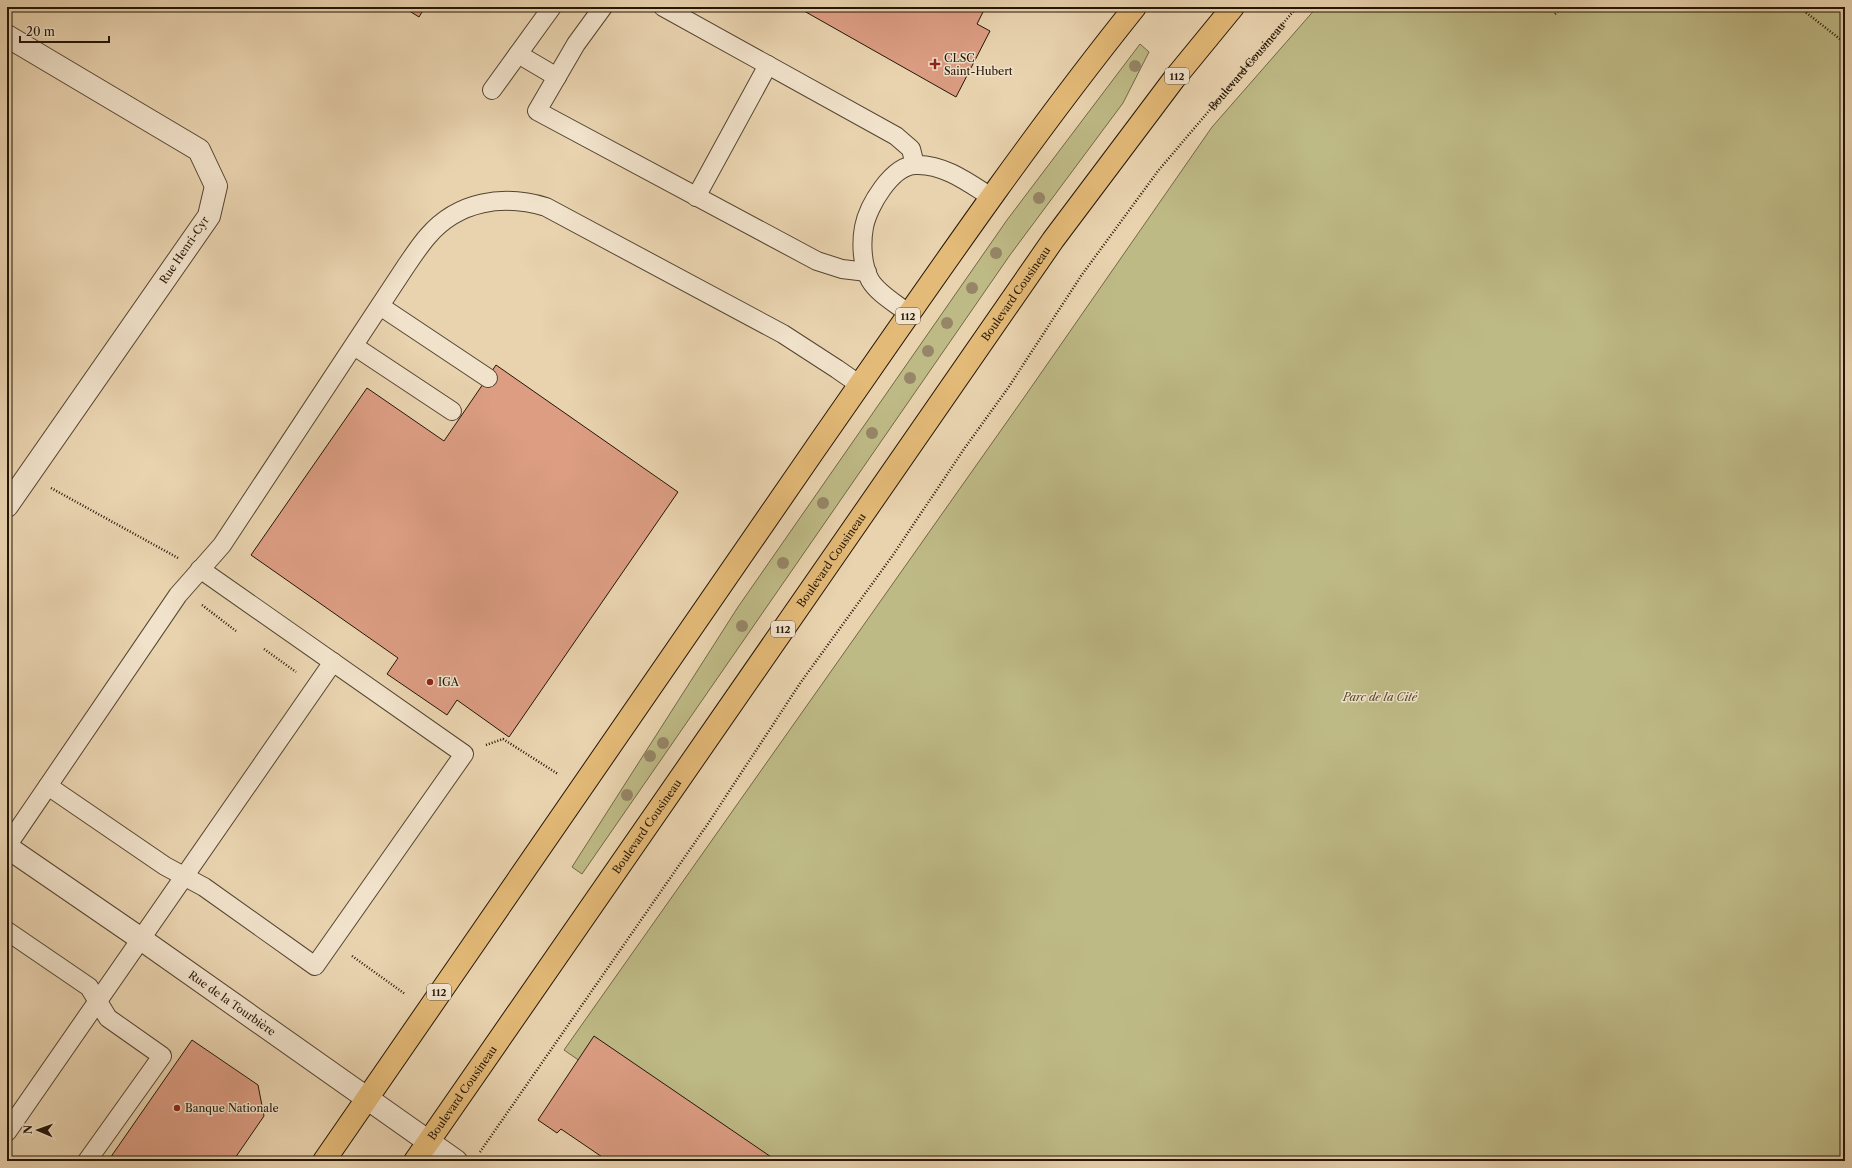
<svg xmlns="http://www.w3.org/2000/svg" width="1852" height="1168" font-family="'Libre Caslon Text',serif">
<rect width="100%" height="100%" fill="#e9d3af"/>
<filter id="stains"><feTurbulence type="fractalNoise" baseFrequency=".005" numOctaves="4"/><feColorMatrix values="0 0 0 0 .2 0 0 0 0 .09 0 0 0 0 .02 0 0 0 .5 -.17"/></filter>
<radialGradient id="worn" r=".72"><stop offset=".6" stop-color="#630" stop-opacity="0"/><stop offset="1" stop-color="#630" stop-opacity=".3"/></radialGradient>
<g fill="#beba86" stroke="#716846">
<path d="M1317,7H1845V1161H724L564,1050L1023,399L1212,127Z"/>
<path d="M1140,44L1149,52L1123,103L1010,255L582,874L572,867L738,607L1007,220Z"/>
</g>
<g fill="#dc9d83" stroke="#241606">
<path d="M403,7H425L419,17Z"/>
<path d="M797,7H1001L984,10L977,24L990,31L956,97Z"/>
<path d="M496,365L678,492L509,737L457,700L447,715L387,674L398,658L251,555L367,388L444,441Z"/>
<path d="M594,1036L777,1161H608L561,1129L557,1133L538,1120Z"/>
<path d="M192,1040L258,1085L264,1116L233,1161H108Z"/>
</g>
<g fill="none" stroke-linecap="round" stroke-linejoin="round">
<defs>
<g id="lane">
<path d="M603,7L576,44L537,111L817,261L842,269L867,272"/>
<path d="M663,7L896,136L911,149L915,165"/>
<path d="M518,54L557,77"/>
<path d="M492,90L552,7"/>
<path d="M696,197L768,65"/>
<path d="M380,306L488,378"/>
<path d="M909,314C897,304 878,294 870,280C862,266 861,243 864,227C868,206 892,165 916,165C944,164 969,183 991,197"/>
<path d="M354,346L452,411"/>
<path d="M48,786L165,866L204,887L315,966L464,754L200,569"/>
<path d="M7,846L178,595L222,545L406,266C413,256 420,245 428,236C458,201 503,194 546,207L783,334L837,369L860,385"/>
<path d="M7,931L89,987L108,1018L162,1056L87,1161"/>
<path d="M7,1132L333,662"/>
</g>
<g id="street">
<path d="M7,36L199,150L216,186L209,216L7,506"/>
<path id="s2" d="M7,847L141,939L456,1161"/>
</g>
<g id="primary">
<path d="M324,1161C488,924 650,686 815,449C919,300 1021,149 1135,7"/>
<path id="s3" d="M415,1161L1053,240L1174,79L1233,7"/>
</g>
</defs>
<use href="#lane" stroke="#554530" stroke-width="20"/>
<use href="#street" stroke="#554530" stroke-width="24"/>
<use href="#primary" stroke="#241606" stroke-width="24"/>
<g stroke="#241606" stroke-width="2.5" stroke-dasharray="1 2" stroke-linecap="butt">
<path d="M1799,7L1845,43"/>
<path d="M1555,14L1562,7"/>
<path d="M51,488L178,558"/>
<path d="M202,605L236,631"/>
<path d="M264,649L296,672"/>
<path d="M486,745L503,739L558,774"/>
<path d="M352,956L405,994"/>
<path id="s1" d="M480,1152L707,825L801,682L893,555L964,449L1008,388L1081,276L1158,171L1297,7"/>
</g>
<use href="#lane" stroke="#f1e2cb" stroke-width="18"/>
<use href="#street" stroke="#f1e2cb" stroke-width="22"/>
<use href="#primary" stroke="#e4ba78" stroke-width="22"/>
</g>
<g fill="#968667">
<circle cx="1135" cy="66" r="6"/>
<circle cx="1039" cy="198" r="6"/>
<circle cx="996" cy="253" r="6"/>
<circle cx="972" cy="288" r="6"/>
<circle cx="947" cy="323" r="6"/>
<circle cx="928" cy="351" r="6"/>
<circle cx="910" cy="378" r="6"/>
<circle cx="872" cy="433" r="6"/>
<circle cx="823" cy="503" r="6"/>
<circle cx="783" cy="563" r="6"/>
<circle cx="742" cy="626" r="6"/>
<circle cx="663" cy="743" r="6"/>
<circle cx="650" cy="756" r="6"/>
<circle cx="627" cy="795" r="6"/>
</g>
<g fill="#8f2418" stroke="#f1e2cb" stroke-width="1.5">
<path d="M933 58h4v4h4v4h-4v4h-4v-4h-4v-4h4z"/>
<circle cx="430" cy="682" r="4"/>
<circle cx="177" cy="1108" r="4"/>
</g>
<g text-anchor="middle" stroke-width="3" stroke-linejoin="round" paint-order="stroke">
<g fill="#f1e2cb" stroke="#625341" stroke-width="1">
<rect x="1165" y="68" width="24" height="16" rx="3"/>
<rect x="896" y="308" width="24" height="16" rx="3"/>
<rect x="771" y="621" width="24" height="16" rx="3"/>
<rect x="427" y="984" width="24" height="16" rx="3"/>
</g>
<g font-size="10" font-weight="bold" fill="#241606">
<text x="1177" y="80">112</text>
<text x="908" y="320">112</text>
<text x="783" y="633">112</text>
<text x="439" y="996">112</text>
</g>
<g font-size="11" fill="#241606" stroke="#f1e2cb" text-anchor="start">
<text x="944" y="62">CLSC<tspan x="944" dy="13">Saint-Hubert</tspan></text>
<text x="438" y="686">IGA</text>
<text x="185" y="1112">Banque Nationale</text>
</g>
<g font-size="11" fill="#241606" stroke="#f1e2cb">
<text dy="4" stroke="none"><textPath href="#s1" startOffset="1330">Boulevard Cousineau</textPath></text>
<text transform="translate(184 250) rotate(-56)" y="4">Rue Henri-Cyr</text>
<text dy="4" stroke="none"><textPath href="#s3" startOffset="1055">Boulevard Cousineau</textPath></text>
<text dy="4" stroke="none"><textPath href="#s3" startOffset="731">Boulevard Cousineau</textPath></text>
<text dy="4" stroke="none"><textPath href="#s3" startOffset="407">Boulevard Cousineau</textPath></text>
<text dy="4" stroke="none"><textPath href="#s2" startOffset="274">Rue de la Tourbière</textPath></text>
<text dy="4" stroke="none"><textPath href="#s3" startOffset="83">Boulevard Cousineau</textPath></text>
</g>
<g font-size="11" font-style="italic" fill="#52472c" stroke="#f1e2cb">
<text x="1380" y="701">Parc de la Cité</text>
</g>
</g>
<rect width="1852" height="1168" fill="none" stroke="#e9d3af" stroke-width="24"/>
<rect x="8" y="8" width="1836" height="1152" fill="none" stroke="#241606" stroke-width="2"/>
<rect x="12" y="12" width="1828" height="1144" fill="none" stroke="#241606"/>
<g transform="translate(38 1130) rotate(272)" stroke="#f1e2cb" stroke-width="3" paint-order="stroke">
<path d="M0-3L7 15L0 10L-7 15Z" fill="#241606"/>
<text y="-6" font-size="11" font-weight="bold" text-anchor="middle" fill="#241606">N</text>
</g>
<path d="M20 36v6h89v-6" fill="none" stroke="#241606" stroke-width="2"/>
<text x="26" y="36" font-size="12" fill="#241606" stroke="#f1e2cb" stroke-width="3" paint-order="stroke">20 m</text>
<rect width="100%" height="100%" filter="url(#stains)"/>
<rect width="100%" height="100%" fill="url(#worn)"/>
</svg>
